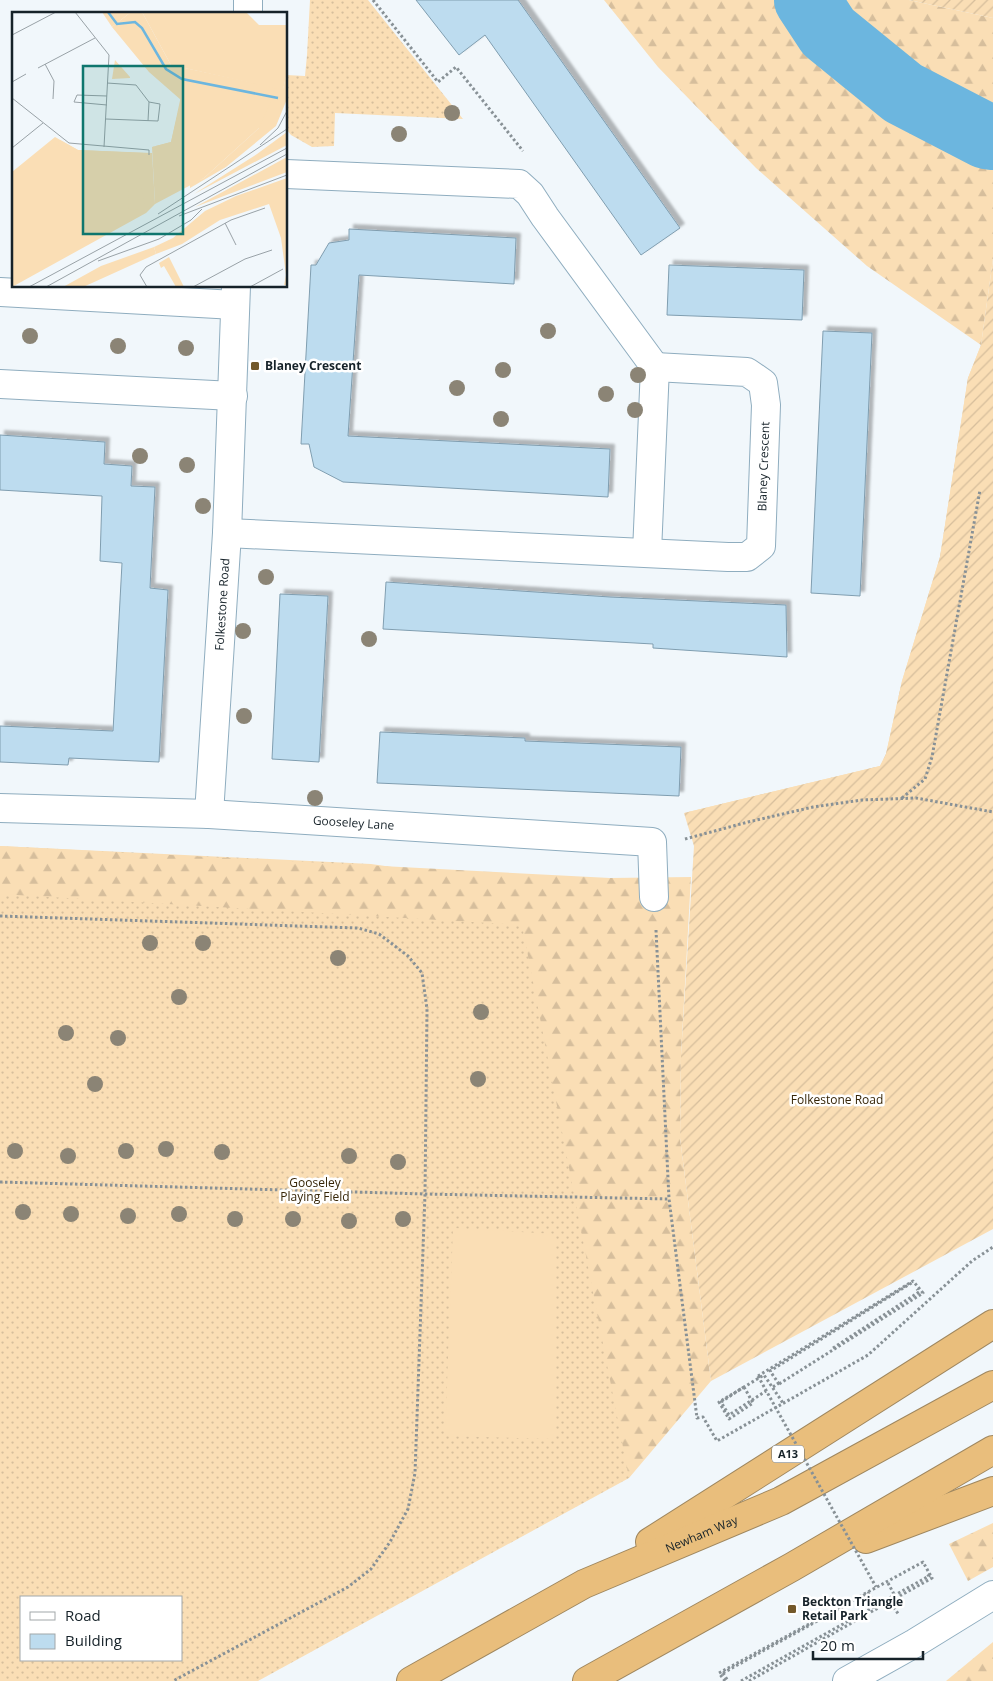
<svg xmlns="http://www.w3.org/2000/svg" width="993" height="1681" font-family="'Open Sans',sans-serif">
<defs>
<pattern id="grass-dots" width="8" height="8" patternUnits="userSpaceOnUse" patternTransform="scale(1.25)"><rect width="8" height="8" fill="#fadeb5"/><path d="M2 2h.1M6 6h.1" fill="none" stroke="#d6be9c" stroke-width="1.8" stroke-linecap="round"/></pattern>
<pattern id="forest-firs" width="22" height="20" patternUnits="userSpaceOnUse" patternTransform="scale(1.25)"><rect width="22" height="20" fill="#fadeb5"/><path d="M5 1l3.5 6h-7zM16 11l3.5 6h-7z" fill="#d6be9c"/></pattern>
<pattern id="garden-furrows" width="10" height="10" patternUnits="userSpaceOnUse" patternTransform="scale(1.25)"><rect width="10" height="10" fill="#fadeb5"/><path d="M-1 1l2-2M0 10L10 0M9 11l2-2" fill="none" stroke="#d6be9c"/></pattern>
<filter id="shadow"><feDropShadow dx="4.5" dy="-4.5" stdDeviation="1" flood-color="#0004"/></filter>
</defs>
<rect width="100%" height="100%" fill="#f1f7fb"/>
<g fill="url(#grass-dots)" fill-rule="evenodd">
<path d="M310,0H368L463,119L335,113L334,146L312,147L291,135L286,129V75L305,76L307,55Z"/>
<path d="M0,846L371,864L632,901L629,1478L258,1681H0ZM21,1597H181V1660H21Z"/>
</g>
<g fill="url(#forest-firs)">
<path d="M604,0H909L993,18V259L981,345L969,475L886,790L684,813L880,766L886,754L902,681L940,557L968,378L981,345L867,266L756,168L658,67Z"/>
<path d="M0,846L610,878L691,877L681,1055L680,1138L711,1381L629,1478L522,925L0,894Z"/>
<path d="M993,1523V1567L968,1581L949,1544Z"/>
<path d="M993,1642V1681H946Z"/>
</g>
<g fill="url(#garden-furrows)">
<path d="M909,0H993V18Z"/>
<path d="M993,259V1229L711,1381L680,1138L681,1055L694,846L684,813L880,766L886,754L902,681L940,557L968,378L981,345Z"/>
</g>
<path fill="#fadeb5" d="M453,1228L556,1234V1439L445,1436Z"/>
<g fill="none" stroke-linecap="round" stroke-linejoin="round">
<path stroke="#6cb6df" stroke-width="66" d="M807,0L828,32L903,93L986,136L993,137"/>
</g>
<g fill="#bddcef" stroke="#809eb0" filter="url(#shadow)">
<path d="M416,0H518L680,228L641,255L485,35L459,55Z"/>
<path d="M349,229L516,238L514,284L359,275L348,436L610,449L608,497L343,482L314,467L309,444H301L311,265H316L329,243L349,240Z"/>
<path d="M669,265L804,270L802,320L667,315Z"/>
<path d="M823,331L872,333L860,596L811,593Z"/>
<path d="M0,435L105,442L104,464L132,466L131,486L155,487L150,588L168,590L159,762L69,758L68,765L0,762V726L113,731L122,563L100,561L102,496L0,490Z"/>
<path d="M386,582L610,597L786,605L787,657L653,648V644L383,629Z"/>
<path d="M280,594L328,596L319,762L272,759Z"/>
<path d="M380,732L525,738V741L681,747L679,796L377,783Z"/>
</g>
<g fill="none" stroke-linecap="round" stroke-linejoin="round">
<defs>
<g id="minor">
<path d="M248,14V0"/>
<path d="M286,174L519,184L530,194L545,217L655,367L647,552"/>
<path d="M0,292L235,305"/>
<path d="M0,384L233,396"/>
<path id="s1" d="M227,533L728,557H747L761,546L766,405L763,383L747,372L655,367"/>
<path id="s2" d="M0,808L209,814L652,842L654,897"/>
<path id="s3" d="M209,814L227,533L236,286"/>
<path d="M847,1681L915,1643L993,1595"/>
</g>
<g id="highway">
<path d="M866,1539L993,1491"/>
<path d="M650,1542L993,1324"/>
<path id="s4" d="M411,1681L584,1584L781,1501L993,1385"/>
<path d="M587,1681L792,1567L993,1450"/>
</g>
</defs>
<use href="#minor" stroke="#8fadbf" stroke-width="30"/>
<use href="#highway" stroke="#9f875f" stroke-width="30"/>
<g stroke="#889196" stroke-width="3" stroke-dasharray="2.5 2.5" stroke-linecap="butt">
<path d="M373,0L438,82L456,67L523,151"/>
<path d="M902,798L925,779L932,757L980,490"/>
<path d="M685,839L748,822L813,807L862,800L916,798L993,812"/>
<path d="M0,916L358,928L379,934L408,956L422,973L427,1009L425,1194L415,1473L408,1509L390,1542L371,1569L348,1587L173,1681"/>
<path d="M656,930L669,1199L697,1418L703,1417L717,1441L868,1355L972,1261L993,1247"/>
<path d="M0,1182L425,1194L669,1199"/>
<path d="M833,1348L919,1292L917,1289"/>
<path d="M758,1376L913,1281L923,1293L779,1384"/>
<path d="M744,1387L753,1403L729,1419L719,1402L764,1375L783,1403"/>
<path d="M773,1387L779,1383"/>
<path d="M888,1599L899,1615"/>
<path d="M723,1673L728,1681"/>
<path d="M725,1681L719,1673L923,1562L932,1578L896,1598"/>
<path d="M741,1681L929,1576L927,1574"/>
<path d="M749,1681L878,1608"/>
</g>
<use href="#minor" stroke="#fff" stroke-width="28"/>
<use href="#highway" stroke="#e9be7c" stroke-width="28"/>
<g stroke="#889196" stroke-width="3" stroke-dasharray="2.5 2.5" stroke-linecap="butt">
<path d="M758,1376L876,1587"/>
<path d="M779,1384L770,1371L913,1282"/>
<path d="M744,1387L721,1402L729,1415L766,1391"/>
<path d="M888,1583L896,1598"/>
<path d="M723,1673L868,1593L878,1608"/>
</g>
</g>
<g fill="#8b8475">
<circle cx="452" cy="113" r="8"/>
<circle cx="399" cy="134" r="8"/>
<circle cx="548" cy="331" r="8"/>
<circle cx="30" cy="336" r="8"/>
<circle cx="118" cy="346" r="8"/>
<circle cx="186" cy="348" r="8"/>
<circle cx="503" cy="370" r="8"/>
<circle cx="638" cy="375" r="8"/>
<circle cx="457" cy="388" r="8"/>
<circle cx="606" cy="394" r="8"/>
<circle cx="635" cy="410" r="8"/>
<circle cx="501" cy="419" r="8"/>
<circle cx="140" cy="456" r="8"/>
<circle cx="187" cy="465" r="8"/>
<circle cx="203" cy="506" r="8"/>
<circle cx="266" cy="577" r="8"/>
<circle cx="243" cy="631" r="8"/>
<circle cx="369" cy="639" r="8"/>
<circle cx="244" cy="716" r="8"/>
<circle cx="315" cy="798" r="8"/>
<circle cx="150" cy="943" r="8"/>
<circle cx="203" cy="943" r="8"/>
<circle cx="338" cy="958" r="8"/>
<circle cx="179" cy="997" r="8"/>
<circle cx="481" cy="1012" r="8"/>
<circle cx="66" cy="1033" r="8"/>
<circle cx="118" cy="1038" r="8"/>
<circle cx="478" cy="1079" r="8"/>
<circle cx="95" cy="1084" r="8"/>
<circle cx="166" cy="1149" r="8"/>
<circle cx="15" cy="1151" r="8"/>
<circle cx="126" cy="1151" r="8"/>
<circle cx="222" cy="1152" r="8"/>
<circle cx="68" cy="1156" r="8"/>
<circle cx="349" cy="1156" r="8"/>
<circle cx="398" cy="1162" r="8"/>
<circle cx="23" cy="1212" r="8"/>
<circle cx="71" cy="1214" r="8"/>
<circle cx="179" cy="1214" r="8"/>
<circle cx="128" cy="1216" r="8"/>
<circle cx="235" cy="1219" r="8"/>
<circle cx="293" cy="1219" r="8"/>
<circle cx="403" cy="1219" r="8"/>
<circle cx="349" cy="1221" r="8"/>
</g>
<g fill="#73582a" stroke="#fff" stroke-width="2">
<rect x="250" y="361" width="10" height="10" rx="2.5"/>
<rect x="787" y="1604" width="10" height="10" rx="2.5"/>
</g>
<g text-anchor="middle" stroke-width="5" stroke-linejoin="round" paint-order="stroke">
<rect fill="#fff" stroke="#5c6469" stroke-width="1" x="772" y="1445.5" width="32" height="17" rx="4"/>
<g font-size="11" font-weight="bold" fill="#162229">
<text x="788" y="1458">A13</text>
</g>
<g font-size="12" font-weight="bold" fill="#162229" stroke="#fff" text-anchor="start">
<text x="265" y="370">Blaney Crescent</text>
<text x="802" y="1606">Beckton Triangle<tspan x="802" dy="14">Retail Park</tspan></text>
</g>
<g font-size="12" fill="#162229" stroke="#fff">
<text dy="4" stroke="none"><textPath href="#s1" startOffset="618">Blaney Crescent</textPath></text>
<text dy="4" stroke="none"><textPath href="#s3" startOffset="210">Folkestone Road</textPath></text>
<text dy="4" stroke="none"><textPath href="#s2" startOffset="354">Gooseley Lane</textPath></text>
<text dy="4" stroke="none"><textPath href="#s4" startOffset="326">Newham Way</textPath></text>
</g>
<g font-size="12" fill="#372608" stroke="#fff">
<text x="837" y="1104">Folkestone Road</text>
<text x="315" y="1187">Gooseley<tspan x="315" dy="14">Playing Field</tspan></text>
</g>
</g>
<g transform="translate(12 12)">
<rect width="275" height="275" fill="#f1f7fb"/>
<path d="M103,48L118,65V66L100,67ZM275,120V133L182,182L245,142ZM43,125L66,138L132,141L134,201L0,275V160ZM142,235L144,242L80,271L71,275H51L89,254Z" fill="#fadeb5"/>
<path d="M119,0H130L159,53L271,77L275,60V87L264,114L214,155L178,176V172L192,166L247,116L168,101L160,133L140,135L159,130L169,88L137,60L100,15ZM48,128L66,138L140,141L143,192L134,201L123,146L59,142L45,133ZM275,145V160L183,195ZM275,166V273H272L274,263L269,226L257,192L208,208L170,232L144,242L142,235L161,226L193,199L224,184ZM157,245L172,275H164L152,254L149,256L147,251Z" fill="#fadeb5"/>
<path d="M90,0H119L100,15ZM130,0H234L247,13H275V60L271,78L159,53ZM172,70L259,89L247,116L192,166L143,192L140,135L159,130Z" fill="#fadeb5"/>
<path d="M117,176L127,177V198L116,197Z" fill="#fadeb5"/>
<path fill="none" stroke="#6cb6df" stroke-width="2.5" d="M96,0L105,12L123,10L130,16L154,57L170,67L266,86"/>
<path fill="none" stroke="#99a2a7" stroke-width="1" d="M63,0L97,43L92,135M0,23L44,0M33,52L42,69L41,87M26,56L83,26M0,70L14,62M95,71L124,73L137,90L136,109M0,86L57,131L137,138V143M95,93L62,90L65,83L95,84M94,107L146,109L148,92L137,90M248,133L266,116L275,99M0,136L31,111M146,202L275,117M167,204L275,163M213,211L224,233M86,249L147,227L179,208L190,197M17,275L275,136M34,275L275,142M135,275L128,263L134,255L219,208L253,196M181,275L233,247L260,238M238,275L271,257"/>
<path fill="#0f766e" fill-opacity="0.15" stroke="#0f766e" stroke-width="2.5" d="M71,54H171V222H71Z"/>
<rect width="275" height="275" fill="none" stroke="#162229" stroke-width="2.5"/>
</g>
<rect x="20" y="1596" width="162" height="65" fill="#ffffff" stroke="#a2a7a9"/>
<rect x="30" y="1612" width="25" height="8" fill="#ffffff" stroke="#a2a7a9"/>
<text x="65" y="1621" font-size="15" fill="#162229">Road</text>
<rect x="30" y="1634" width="25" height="15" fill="#bddcef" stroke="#a2a7a9"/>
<text x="65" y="1646" font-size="15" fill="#162229">Building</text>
<path d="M813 1651v8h110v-8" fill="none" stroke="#162229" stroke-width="2.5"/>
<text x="820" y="1651" font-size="15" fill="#162229" stroke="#ffffff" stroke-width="4" paint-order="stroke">20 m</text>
</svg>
